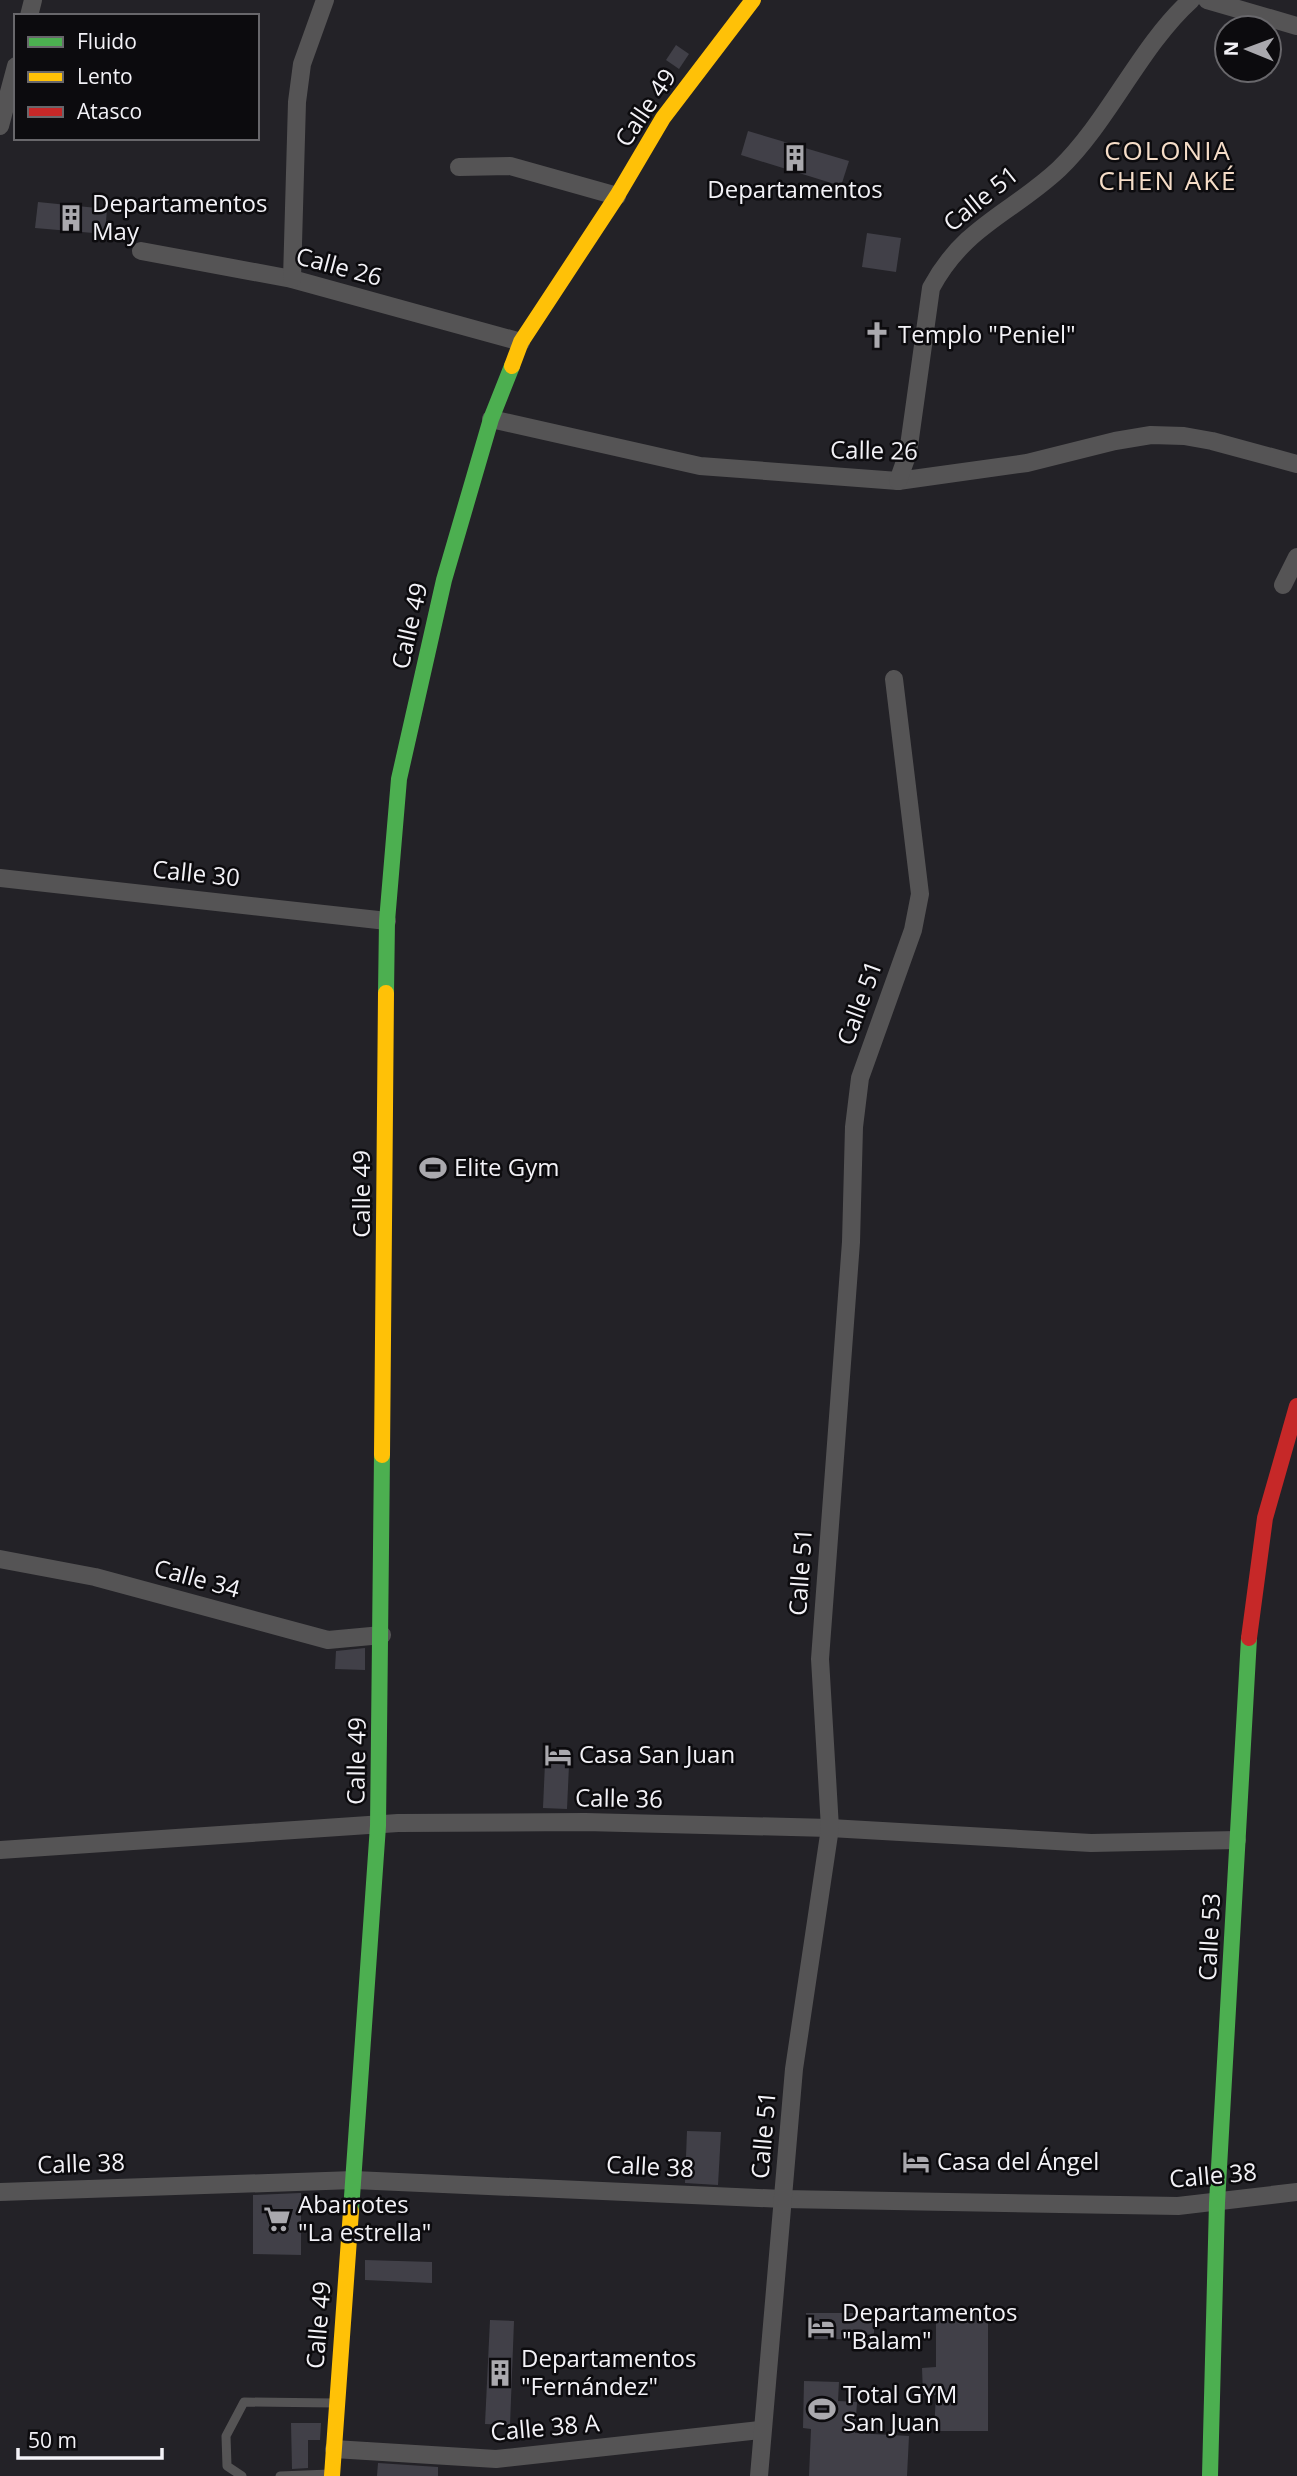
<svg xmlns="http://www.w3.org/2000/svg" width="1297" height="2476" font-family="'Open Sans',sans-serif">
<rect width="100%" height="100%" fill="#232227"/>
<g fill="#414048">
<path d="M676,45L689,54L679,69L666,60Z"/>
<path d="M748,131L849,161L841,186L741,155Z"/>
<path d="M38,202L107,209L105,234L35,228Z"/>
<path d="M867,233L901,238L896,272L862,267Z"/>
<path d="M365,1648V1670L335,1669L336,1651Z"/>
<path d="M545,1763L569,1765L567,1809L543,1808Z"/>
<path d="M687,2131L721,2132L718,2185L685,2183Z"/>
<path d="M301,2193V2255L253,2254V2195Z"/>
<path d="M365,2260L432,2262V2283L365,2280Z"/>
<path d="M936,2312H988V2431H934L936,2395H923L922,2368L936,2367Z"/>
<rect x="806" y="2313" width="68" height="26"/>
<path d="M490,2320L514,2321L510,2425L485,2424Z"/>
<path d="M804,2381L839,2382L838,2401L857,2402L855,2433L909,2436L907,2476H809L811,2429L803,2428Z"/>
<path d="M291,2423H321L320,2440H308V2468L292,2469Z"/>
<path d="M378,2463L438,2467V2476H377Z"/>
</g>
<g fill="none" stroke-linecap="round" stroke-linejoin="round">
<g stroke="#555455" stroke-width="9">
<path d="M242,2476L227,2466L226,2436L244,2402L334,2403"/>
<path d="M280,2476L330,2474"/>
</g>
<g stroke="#555455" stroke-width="18">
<path d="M1207,0L1297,26"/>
<path d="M29,16L33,0"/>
<path d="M0,126L16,66"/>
<path d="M459,167L510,166L617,196"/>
<path d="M141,251L292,279L521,342"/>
<path d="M292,279L297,102L302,64L325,0"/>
<path d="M491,419L700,466L898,481L1027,463L1115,441L1151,435L1184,436L1212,441L1297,464"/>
<path d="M898,481L908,453L931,288C964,226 1012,213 1059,169C1109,121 1140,46 1191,0"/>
<path d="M1283,585L1297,557"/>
<path d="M0,878L387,921"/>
<path d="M0,1559L95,1577L328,1640L382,1635"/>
<path d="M0,1850L398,1823L585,1822L830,1828L1091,1843L1237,1840"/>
<path d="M0,2192L354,2180L783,2199L1178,2206L1297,2192"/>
<path d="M334,2449L496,2459L760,2430"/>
<path d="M759,2476L794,2069L830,1828L820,1659L851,1242L854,1127L860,1078L913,930L920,894L894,679"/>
</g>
<g stroke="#4caf50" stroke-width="16">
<path d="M386,993L387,921L399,779L444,580L491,419L512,366"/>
<path d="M351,2211L378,1826L382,1455"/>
<path d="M1210,2476L1217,2203L1249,1638"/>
</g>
<g stroke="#ffc107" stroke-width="16">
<path d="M512,366L521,342L617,196L663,118L753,0"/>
<path d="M382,1455L386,993"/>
<path d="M332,2476L351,2211"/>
</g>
<path stroke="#c62828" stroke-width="16" d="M1249,1638L1265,1518L1297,1406"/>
</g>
<defs>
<symbol id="building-bare" viewBox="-9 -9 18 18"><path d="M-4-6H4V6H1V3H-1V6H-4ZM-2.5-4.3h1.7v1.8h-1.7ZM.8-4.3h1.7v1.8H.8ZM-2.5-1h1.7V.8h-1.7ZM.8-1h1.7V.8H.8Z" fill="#aaa9ae" stroke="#0c0b0e" stroke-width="2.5" paint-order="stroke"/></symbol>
<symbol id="church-bare" viewBox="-9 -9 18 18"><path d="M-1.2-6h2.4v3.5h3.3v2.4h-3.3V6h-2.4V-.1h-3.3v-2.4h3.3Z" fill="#aaa9ae" stroke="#0c0b0e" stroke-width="2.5" paint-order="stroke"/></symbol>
<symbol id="stadium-bare" viewBox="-9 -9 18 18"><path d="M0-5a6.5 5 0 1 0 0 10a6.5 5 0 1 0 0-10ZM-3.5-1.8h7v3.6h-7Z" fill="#aaa9ae" stroke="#0c0b0e" stroke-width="2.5" paint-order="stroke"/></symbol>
<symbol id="hotel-bare" viewBox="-9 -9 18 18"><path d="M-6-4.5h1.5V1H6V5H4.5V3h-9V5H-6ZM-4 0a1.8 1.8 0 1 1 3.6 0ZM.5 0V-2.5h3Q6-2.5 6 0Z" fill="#aaa9ae" stroke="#0c0b0e" stroke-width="2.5" paint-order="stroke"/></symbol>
<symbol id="supermarket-bare" viewBox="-9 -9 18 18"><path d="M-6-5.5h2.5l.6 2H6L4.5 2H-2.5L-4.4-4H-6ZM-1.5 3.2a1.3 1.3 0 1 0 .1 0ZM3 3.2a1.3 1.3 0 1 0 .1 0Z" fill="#aaa9ae" stroke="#0c0b0e" stroke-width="2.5" paint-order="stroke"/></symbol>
</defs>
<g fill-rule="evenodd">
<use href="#building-bare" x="776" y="139" width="38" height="38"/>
<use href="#building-bare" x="52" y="199" width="38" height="38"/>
<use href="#church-bare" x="858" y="316" width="38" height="38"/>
<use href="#stadium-bare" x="414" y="1149" width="38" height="38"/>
<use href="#hotel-bare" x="539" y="1736" width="38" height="38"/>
<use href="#hotel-bare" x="897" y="2143" width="38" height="38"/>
<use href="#supermarket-bare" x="258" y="2200" width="38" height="38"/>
<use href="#hotel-bare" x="802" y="2308" width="38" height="38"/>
<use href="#building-bare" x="481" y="2354" width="38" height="38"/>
<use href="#stadium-bare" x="803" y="2390" width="38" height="38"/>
</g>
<g text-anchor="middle" stroke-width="5" stroke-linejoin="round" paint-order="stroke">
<g font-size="24" fill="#f3f2f7" stroke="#0c0b0e">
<text transform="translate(646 108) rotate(-56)" y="8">Calle 49</text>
<text transform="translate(981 199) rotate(-39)" y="8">Calle 51</text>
<text transform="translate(339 267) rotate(15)" y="8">Calle 26</text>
<text transform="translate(874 451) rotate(1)" y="8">Calle 26</text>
<text transform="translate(410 626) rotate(-77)" y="8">Calle 49</text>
<text transform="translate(196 874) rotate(6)" y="8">Calle 30</text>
<text transform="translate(860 1003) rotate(-70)" y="8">Calle 51</text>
<text transform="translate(362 1194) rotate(-90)" y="8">Calle 49</text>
<text transform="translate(801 1572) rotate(-86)" y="8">Calle 51</text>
<text transform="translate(197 1579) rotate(15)" y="8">Calle 34</text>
<text transform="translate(357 1761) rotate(-89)" y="8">Calle 49</text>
<text transform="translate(619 1799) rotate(1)" y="8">Calle 36</text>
<text transform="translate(1210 1937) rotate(-87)" y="8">Calle 53</text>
<text transform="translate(764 2135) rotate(-85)" y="8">Calle 51</text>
<text transform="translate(81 2164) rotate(-2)" y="8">Calle 38</text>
<text transform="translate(650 2167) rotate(3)" y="8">Calle 38</text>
<text transform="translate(1213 2176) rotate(-5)" y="8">Calle 38</text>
<text transform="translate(319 2325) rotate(-85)" y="8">Calle 49</text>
<text transform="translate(545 2428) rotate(-5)" y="8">Calle 38 A</text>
</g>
<g font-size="24" fill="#f3f2f7" stroke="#0c0b0e" text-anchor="start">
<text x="795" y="198" text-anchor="middle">Departamentos</text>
<text x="92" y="212">Departamentos<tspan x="92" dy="28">May</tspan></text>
<text x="898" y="343">Templo "Peniel"</text>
<text x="454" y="1176">Elite Gym</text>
<text x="579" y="1763">Casa San Juan</text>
<text x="937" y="2170">Casa del Ángel</text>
<text x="298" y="2213">Abarrotes<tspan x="298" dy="28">"La estrella"</tspan></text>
<text x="842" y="2321">Departamentos<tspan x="842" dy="28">"Balam"</tspan></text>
<text x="521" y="2367">Departamentos<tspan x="521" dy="28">"Fernández"</tspan></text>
<text x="843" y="2403">Total GYM<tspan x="843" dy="28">San Juan</tspan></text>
</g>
<g font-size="26" letter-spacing="2" fill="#f6ddc8" stroke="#0c0b0e">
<text x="1168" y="160">COLONIA<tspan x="1168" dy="30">CHEN AKÉ</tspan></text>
</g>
</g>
<rect x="14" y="14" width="245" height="126" fill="#0c0b0e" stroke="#68676b" stroke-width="2"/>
<rect x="28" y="37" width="35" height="10" fill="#4caf50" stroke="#68676b" stroke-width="2"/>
<text x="77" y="49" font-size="21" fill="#f3f2f7">Fluido</text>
<rect x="28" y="72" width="35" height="10" fill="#ffc107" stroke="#68676b" stroke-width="2"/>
<text x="77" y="84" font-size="21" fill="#f3f2f7">Lento</text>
<rect x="28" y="107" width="35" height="10" fill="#c62828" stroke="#68676b" stroke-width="2"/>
<text x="77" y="119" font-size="21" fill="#f3f2f7">Atasco</text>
<g transform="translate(1248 49) rotate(271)"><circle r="33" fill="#0c0b0e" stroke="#68676b" stroke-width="2"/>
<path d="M0-5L12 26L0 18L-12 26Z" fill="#aaa9ae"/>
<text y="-10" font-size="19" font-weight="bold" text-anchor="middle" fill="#f3f2f7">N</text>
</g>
<path d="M18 2448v10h144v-10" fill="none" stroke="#f3f2f7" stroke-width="3.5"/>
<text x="28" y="2448" font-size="21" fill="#f3f2f7" stroke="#0c0b0e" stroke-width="5" paint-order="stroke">50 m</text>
</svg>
